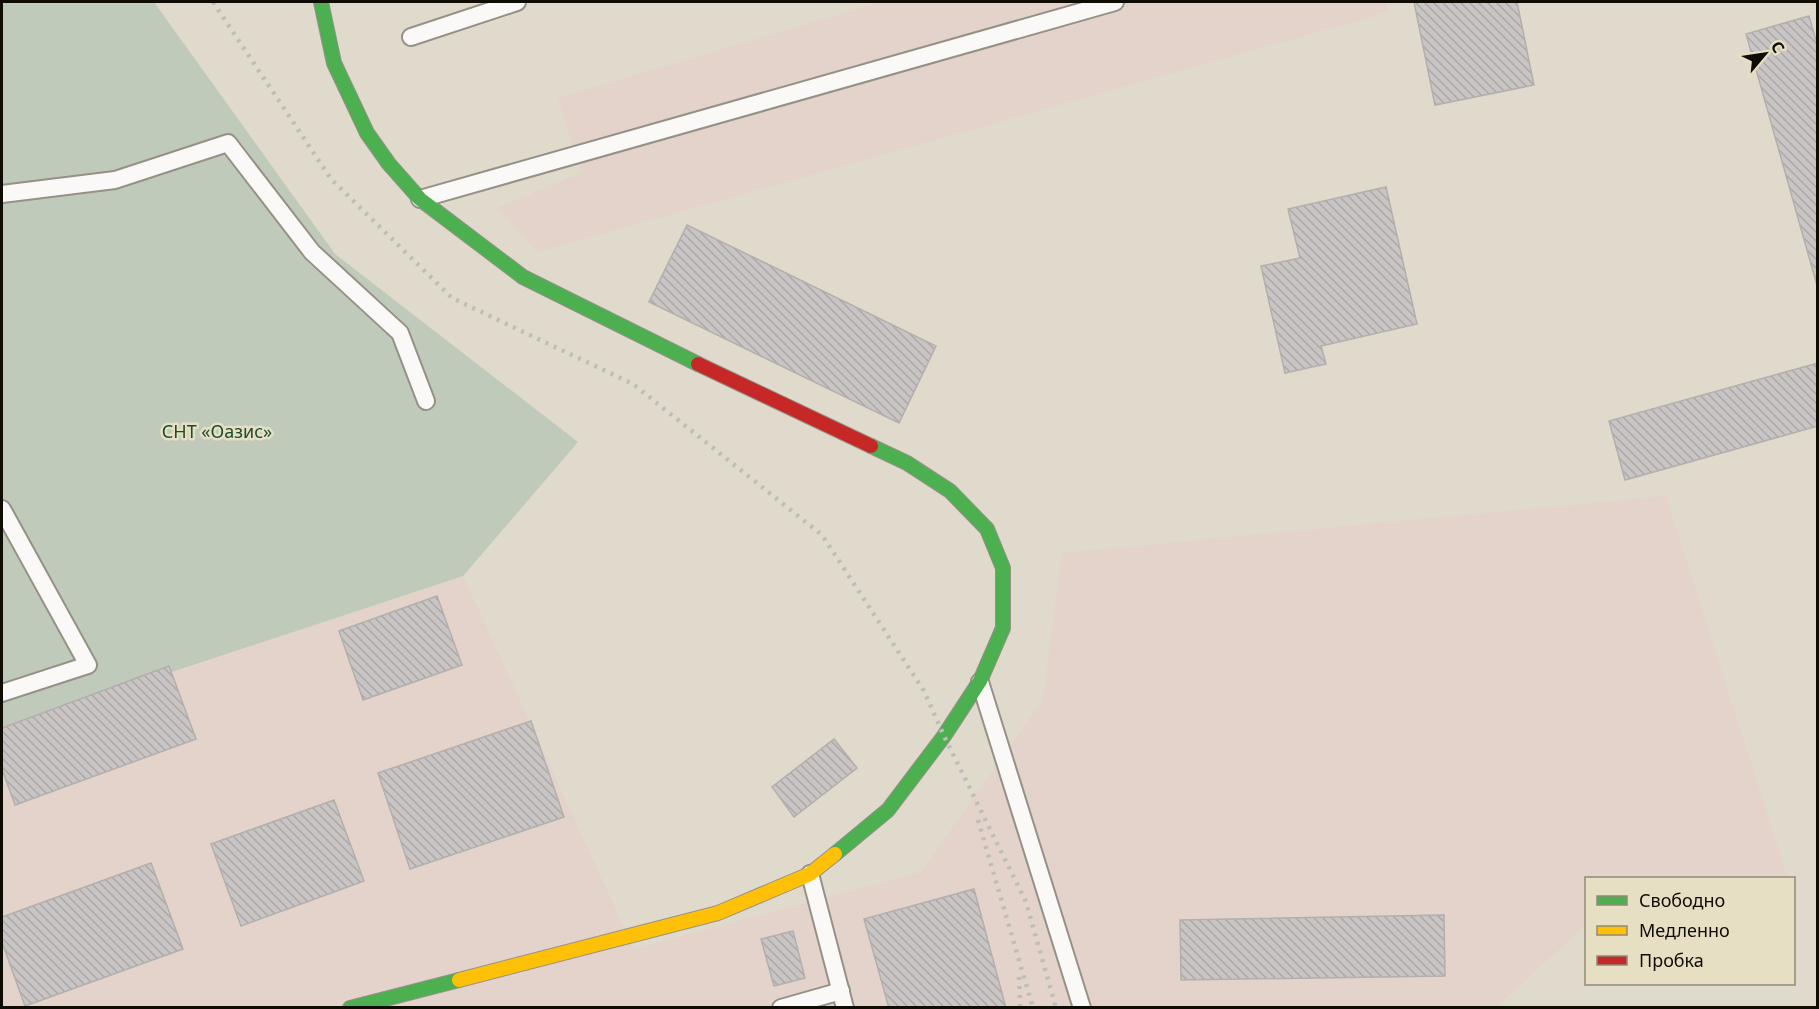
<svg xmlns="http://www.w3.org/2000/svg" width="1819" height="1009" font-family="'Noto Sans',sans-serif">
<defs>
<pattern id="building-back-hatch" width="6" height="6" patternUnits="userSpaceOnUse" patternTransform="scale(1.5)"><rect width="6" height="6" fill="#c8c5c4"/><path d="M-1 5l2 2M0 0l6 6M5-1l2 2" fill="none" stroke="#aba8a7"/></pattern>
</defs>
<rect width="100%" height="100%" fill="#dfdacb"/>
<g fill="#e4d3ca">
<path d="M881,2H1385L1389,12L538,252L497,208L581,173L558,98Z"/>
<path d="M1666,496L1787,876L1768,878H1586V925L1496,1007H2V728L463,576L634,949L921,872L1043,700L1062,553Z"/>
</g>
<path fill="#c0caba" d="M2,2H154L335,254L578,442L463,576L2,728Z"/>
<g fill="url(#building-back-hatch)" stroke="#b2afad" stroke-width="1.5">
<path d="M1414,2H1517L1534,85L1435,105Z"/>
<path d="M1809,16L1818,47V289L1746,34Z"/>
<path d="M1386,187L1417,324L1321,346L1326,364L1285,373L1261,266L1300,258L1288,209Z"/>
<path d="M687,225L936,346L899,423L649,302Z"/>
<path d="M1818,363V426L1625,480L1609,421Z"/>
<path d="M437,596L462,665L363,700L339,631Z"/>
<path d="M169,666L196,739L15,805L2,769V728Z"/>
<path d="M531,721L564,817L410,869L378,773Z"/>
<path d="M834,739L857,768L794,817L772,787Z"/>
<path d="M334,800L364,881L241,926L211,844Z"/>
<path d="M151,863L183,949L25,1006L2,942V917Z"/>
<path d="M974,889L1006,1008H889L864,919Z"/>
<path d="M1444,915L1445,976L1181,980L1180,920Z"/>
<path d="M793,931L805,978L774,986L761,939Z"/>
</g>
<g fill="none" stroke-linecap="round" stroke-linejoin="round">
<defs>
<g id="lane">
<path d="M411,37L517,2"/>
<path d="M2,194L115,180L228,143L312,252L400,333L426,401"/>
<path d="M420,199L1115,2"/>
<path d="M2,509L88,665L2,693"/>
<path d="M980,682L1082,1008"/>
<path d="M810,874L845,1008"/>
<path d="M781,1008L841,991"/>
</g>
<g id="fast">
<path d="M321,2L334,63L367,133L389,164L420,199L523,277L698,364"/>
<path d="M835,854L888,810L944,736L980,681L1003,628V568L987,529L950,491L907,463L871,446"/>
<path d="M350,1008L459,980"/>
</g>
<path id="slow" d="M459,980L718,913L810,874L835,854"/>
<path id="jam" d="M698,364L871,446"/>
</defs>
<use href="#lane" stroke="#959186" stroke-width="20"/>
<use href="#fast" stroke="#959186" stroke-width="16"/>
<use href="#slow" stroke="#959186" stroke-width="16"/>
<use href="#jam" stroke="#959186" stroke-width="16"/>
<use href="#lane" stroke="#faf9f7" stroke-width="16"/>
<use href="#fast" stroke="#4caf50" stroke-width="14"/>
<use href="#slow" stroke="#ffc107" stroke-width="14"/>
<use href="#jam" stroke="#c62828" stroke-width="14"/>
<g stroke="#bebdb9" stroke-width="4.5" stroke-dasharray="3 6" stroke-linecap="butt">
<path d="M213,2L331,179L452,298L633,384L822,535L924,691L944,736L1026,902L1056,1008"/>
<path d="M978,820L1033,1008"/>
<path d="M1019,977L1020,1008"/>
</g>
</g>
<g text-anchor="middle" stroke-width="5" stroke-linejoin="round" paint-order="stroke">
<g font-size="18" fill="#1c4c2f" stroke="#e7dfc3">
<text x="217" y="438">СНТ «Оазис»</text>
</g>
</g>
<rect width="1819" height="1009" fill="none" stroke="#0f0c04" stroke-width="6"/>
<rect x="1585" y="877" width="210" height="108" fill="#e7dfc3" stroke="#918b77" stroke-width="1.5"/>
<rect x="1597" y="896" width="30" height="9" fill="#4caf50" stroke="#918b77" stroke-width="1.5"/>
<text x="1639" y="907" font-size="18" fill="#0f0c04">Свободно</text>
<rect x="1597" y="926" width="30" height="9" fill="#ffc107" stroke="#918b77" stroke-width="1.5"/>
<text x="1639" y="937" font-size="18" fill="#0f0c04">Медленно</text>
<rect x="1597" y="956" width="30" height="9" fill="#c62828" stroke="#918b77" stroke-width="1.5"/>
<text x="1639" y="967" font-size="18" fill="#0f0c04">Пробка</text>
<g transform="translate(1765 54) rotate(61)" stroke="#e7dfc3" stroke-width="4.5" paint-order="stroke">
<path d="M0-4.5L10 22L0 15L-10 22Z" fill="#0f0c04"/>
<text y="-9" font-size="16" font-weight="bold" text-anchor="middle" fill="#0f0c04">С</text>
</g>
</svg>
